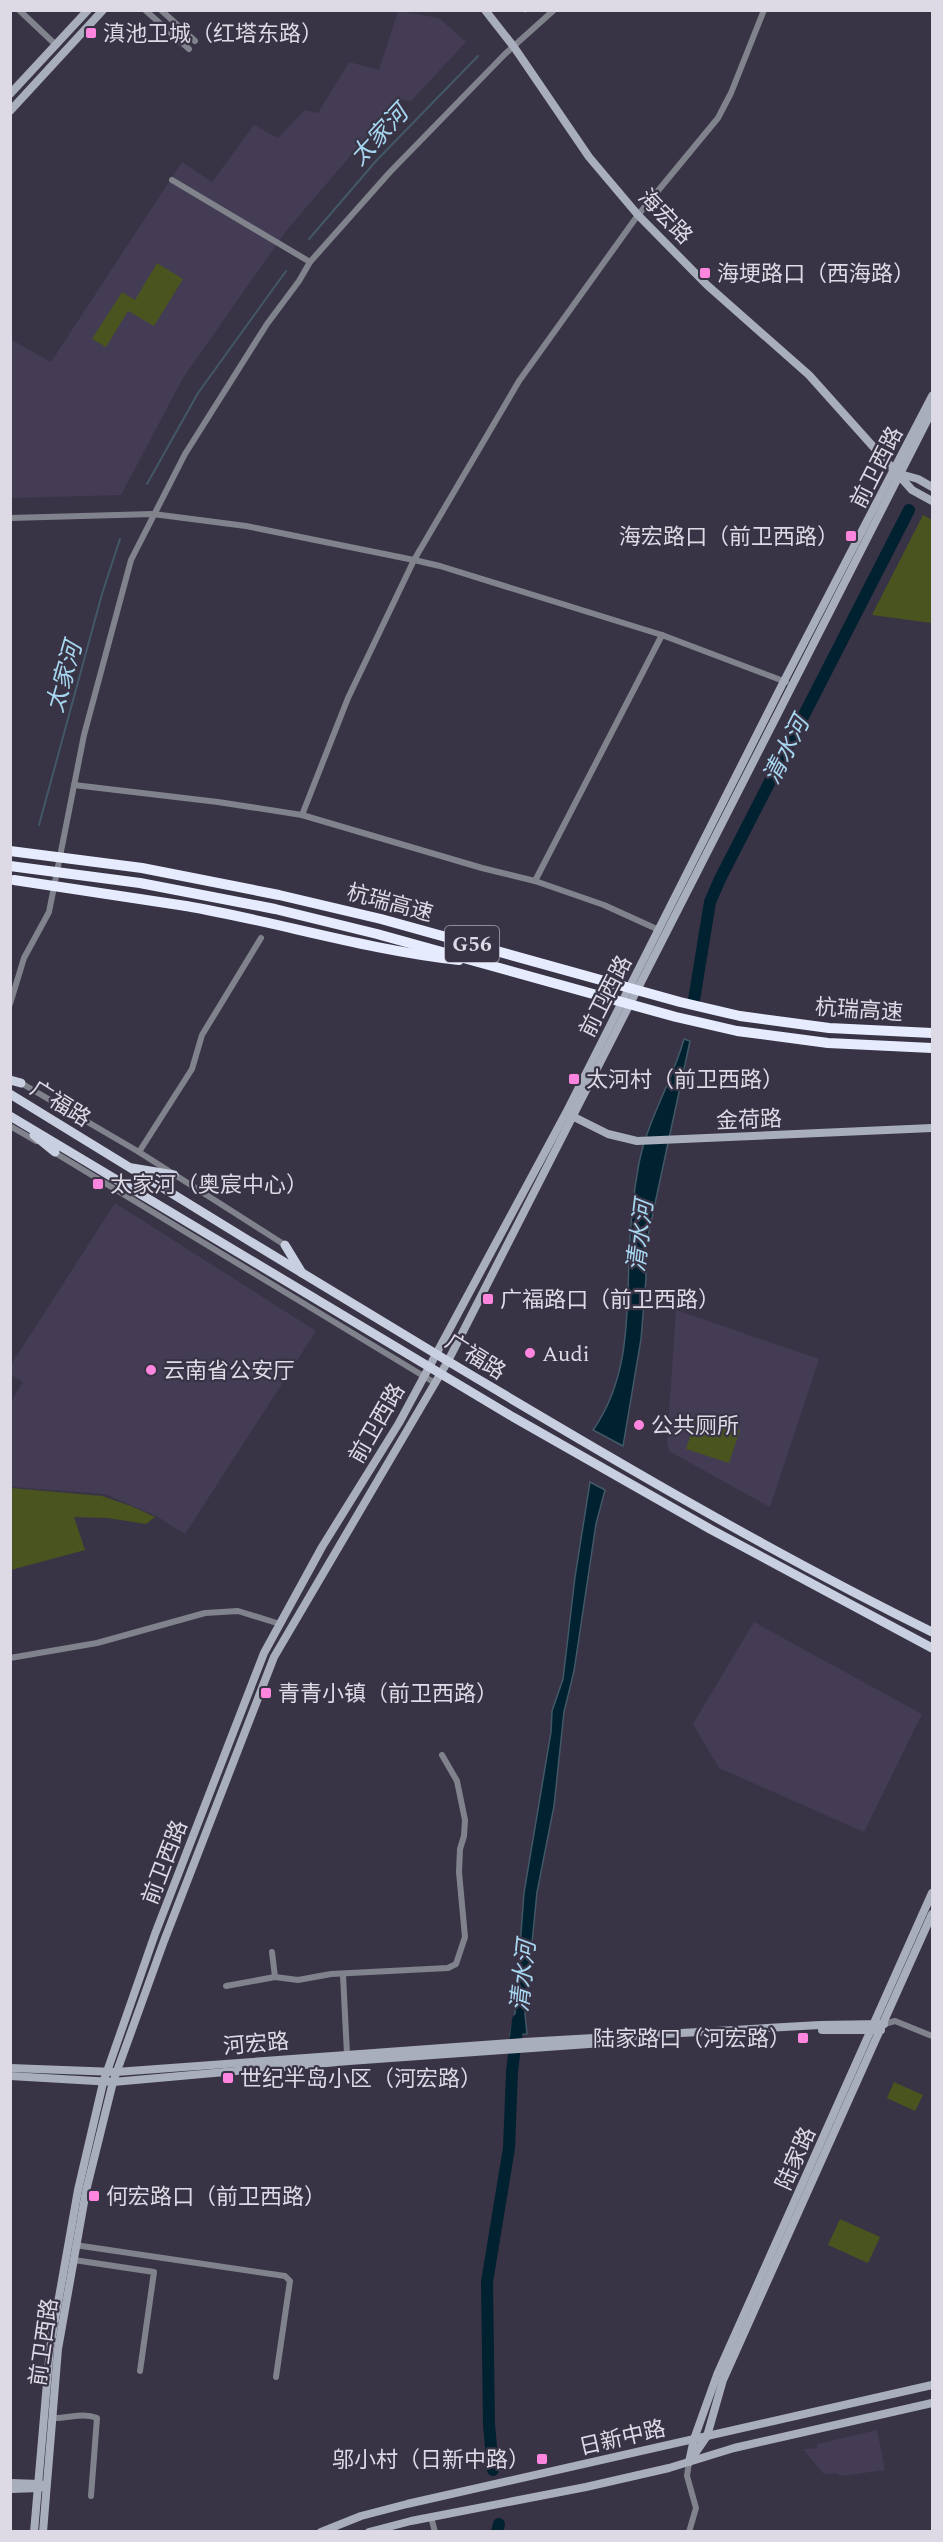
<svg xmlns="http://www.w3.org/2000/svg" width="943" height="2542" font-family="Spectral,'Noto Sans SC',serif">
<rect width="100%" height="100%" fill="#393445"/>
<g fill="#433c54">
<path d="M398,11L439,18L466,42L411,101L399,99L286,231L183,378L121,495L11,498L10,339L51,362L182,162L212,182L254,125L278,138L305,110L318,113L349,62L379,70Z"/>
<path d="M115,1203L316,1331L185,1534L156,1516L105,1494L11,1487V1402L23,1382L11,1375V1365Z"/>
<path d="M676,1310L819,1359L770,1507L669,1451L667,1443Z"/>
<path d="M754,1622L922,1714L864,1832L719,1768L693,1724Z"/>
<path d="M877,2430L885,2470L841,2476L837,2473L824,2474L803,2449L817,2448V2444Z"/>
</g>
<g fill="#4a541f">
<path d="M157,263L183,279L154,326L128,311L106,347L92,339L122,292L135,300Z"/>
<path d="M923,515L932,520V623L872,615Z"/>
<path d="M697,1416L740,1430L729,1463L686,1449Z"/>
<path d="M11,1488L102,1496L131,1506L155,1517L146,1524L108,1518L74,1517L85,1550L11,1570Z"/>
<path d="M894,2082L923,2095L915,2111L887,2098Z"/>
<path d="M840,2219L880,2237L868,2263L828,2245Z"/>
</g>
<g fill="#002130" stroke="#425867" stroke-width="1.5">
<path d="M684,1039L690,1041L645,1250L646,1278L641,1339L623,1446L593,1430C629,1379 627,1318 629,1259C630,1227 633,1195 639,1163C647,1121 672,1082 684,1039Z"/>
<path d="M590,1482L605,1490L596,1524L574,1671L564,1712L554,1806L537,1892L525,2014L527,2034L510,2035L515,2013L524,1893L551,1732L552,1711L563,1679L575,1577Z"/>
</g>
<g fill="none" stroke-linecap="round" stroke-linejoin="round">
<g stroke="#425867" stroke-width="2">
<path d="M525,12L526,10"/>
<path d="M309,239L376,161L478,56"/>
<path d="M147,484L198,393L286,271"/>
<path d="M39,825L102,594L120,539"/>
</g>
<g stroke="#002130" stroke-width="12">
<path d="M694,1000L710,902L720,879L909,510"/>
<path d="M493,2470L489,2424L487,2282L509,2148L512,2072L518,2020"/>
<path d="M497,2532L499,2524"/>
</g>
<g stroke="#80838c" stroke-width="6">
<path d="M19,10L56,45"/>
<path d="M145,10L189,49"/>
<path d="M161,10L195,41"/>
<path d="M172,180L310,262"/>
<path d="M10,518L153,514L246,526L414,560L440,566L662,635L786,682"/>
<path d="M74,785L218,802L302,815L482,868L535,881L604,905L659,930"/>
<path d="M302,815L348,698L414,560L519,381L638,215L718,118L731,93L764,10"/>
<path d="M535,881L662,635"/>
<path d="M10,1004L24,958L49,912L84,735L131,560L185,454L267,324L299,281L310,262L390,172L505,54L554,10"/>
<path d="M21,1083L139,1152L285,1245"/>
<path d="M10,1126L36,1141"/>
<path d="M52,1151L435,1383"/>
<path d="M139,1152L192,1069L202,1035L261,938"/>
<path d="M10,1658L97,1643L205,1613L238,1611L280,1624"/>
<path d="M272,1952L275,1977"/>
<path d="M343,1975L347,2054"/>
<path d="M226,1986L275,1977L298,1980L331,1974L448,1968L456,1964L465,1937L459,1872L460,1849L464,1836L465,1820L457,1781L442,1755"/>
<path d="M884,2024L895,2021L932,2036"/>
<path d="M75,2245L285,2276L290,2281L276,2377"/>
<path d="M74,2260L154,2272L140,2371"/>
<path d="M52,2418C67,2419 82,2412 97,2418L91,2496"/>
<path d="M689,2462L687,2476L696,2508L689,2532"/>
<path d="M431,2517L435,2532"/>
</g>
<g stroke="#a9aebc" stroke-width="8">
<path d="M485,10L514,47L589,157L638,215L707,285L809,375L912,490L932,501"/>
<path d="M10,94L88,10"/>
<path d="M10,111L103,10"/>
<path d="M900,474L918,479L932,487"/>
<path d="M572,1116L608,1134L637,1141L932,1128"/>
<path d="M822,2030H881"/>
<path d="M10,2068L116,2072L524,2042L820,2025L884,2024"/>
<path d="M10,2076L113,2082L349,2061L617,2042"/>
<path d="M692,2458L707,2436L723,2380L932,1914"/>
<path d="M689,2462L694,2439L717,2375L932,1893"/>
<path d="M10,2483L40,2484"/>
<path d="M10,2489L40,2488"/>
<path d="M34,2532L50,2348L78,2190L103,2083L155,1934L264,1653L322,1547L399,1423L566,1113L784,681L932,396"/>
<path d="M43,2532L58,2349L86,2191L113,2082L164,1941L274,1657L448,1361L932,411"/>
<path d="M321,2532L361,2516L407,2504L932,2385"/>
<path d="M369,2532L411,2521L586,2487L669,2468L734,2448L932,2403"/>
</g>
<g stroke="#c8cfe1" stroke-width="9">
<path d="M10,1080L21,1083"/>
<path d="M10,1094C155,1184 300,1272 446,1360C605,1455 766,1550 932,1632"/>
<path d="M10,1116L513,1417L710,1529L932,1648"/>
<path d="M34,1135L55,1152"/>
<path d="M132,1168L174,1175"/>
<path d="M285,1245L302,1273"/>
</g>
<path stroke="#e6ecfe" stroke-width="10" d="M186,906C278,922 367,950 459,960"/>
<g stroke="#e6ecfe" stroke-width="10">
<path d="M10,851L142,868L279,895L381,919L680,1002L740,1016L829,1028L932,1033"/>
<path d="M10,866L140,883L275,909L377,934L676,1017L737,1031L828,1043L932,1048"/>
<path d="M14,880L186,906"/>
</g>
</g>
<g fill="#ff85df" stroke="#393445" stroke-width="2">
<rect x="85" y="27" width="12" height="12" rx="3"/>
<rect x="699" y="267" width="12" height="12" rx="3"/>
<rect x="845" y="530" width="12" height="12" rx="3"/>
<rect x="568" y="1073" width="12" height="12" rx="3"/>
<rect x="92" y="1178" width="12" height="12" rx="3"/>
<rect x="482" y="1293" width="12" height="12" rx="3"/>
<circle cx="530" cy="1353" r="6"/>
<circle cx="151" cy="1370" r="6"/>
<circle cx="639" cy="1425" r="6"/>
<rect x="260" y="1687" width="12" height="12" rx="3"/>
<rect x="797" y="2032" width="12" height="12" rx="3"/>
<rect x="222" y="2072" width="12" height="12" rx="3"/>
<rect x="88" y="2190" width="12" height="12" rx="3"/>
<rect x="536" y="2453" width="12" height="12" rx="3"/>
</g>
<g text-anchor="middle" stroke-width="4.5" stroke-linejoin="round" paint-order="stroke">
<rect fill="#393445" stroke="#aca8b6" stroke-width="1.5" x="445" y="926" width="54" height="36" rx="4.5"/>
<g font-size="21" font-weight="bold" fill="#dddae6">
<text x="472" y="951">G56</text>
</g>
<g font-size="22" fill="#dddae6" stroke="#393445" text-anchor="start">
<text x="103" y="41">滇池卫城（红塔东路）</text>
<text x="717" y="281">海埂路口（西海路）</text>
<text x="839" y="544" text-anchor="end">海宏路口（前卫西路）</text>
<text x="586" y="1087">太河村（前卫西路）</text>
<text x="110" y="1192">太家河（奥宸中心）</text>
<text x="500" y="1307">广福路口（前卫西路）</text>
<text x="542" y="1361">Audi</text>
<text x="163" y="1378">云南省公安厅</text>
<text x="651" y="1433">公共厕所</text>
<text x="278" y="1701">青青小镇（前卫西路）</text>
<text x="791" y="2046" text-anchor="end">陆家路口（河宏路）</text>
<text x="240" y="2086">世纪半岛小区（河宏路）</text>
<text x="106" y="2204">何宏路口（前卫西路）</text>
<text x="530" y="2467" text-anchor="end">邬小村（日新中路）</text>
</g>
<g font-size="22" fill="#dddae6" stroke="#393445">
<text transform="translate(666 216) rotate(46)" y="8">海宏路</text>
<text transform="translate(876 467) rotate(-63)" y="8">前卫西路</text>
<text transform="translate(390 902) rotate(15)" y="8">杭瑞高速</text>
<text transform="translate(605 996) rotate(-63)" y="8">前卫西路</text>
<text transform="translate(859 1009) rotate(4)" y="8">杭瑞高速</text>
<text transform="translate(61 1103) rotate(32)" y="8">广福路</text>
<text transform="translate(749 1119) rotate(-2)" y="8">金荷路</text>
<text transform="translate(476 1356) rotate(32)" y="8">广福路</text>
<text transform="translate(376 1423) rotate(-60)" y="8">前卫西路</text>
<text transform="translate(164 1862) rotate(-69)" y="8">前卫西路</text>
<text transform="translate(256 2043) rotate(-5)" y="8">河宏路</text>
<text transform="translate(795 2158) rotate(-66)" y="8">陆家路</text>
<text transform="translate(43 2342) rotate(-82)" y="8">前卫西路</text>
<text transform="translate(622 2437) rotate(-13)" y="8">日新中路</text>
</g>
<g font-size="24" font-style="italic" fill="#a7d6f0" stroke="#393445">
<text transform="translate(379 135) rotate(-47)" y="8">太家河</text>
<text transform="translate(64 677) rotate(-74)" y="8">太家河</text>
<text transform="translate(786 750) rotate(-63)" y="8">清水河</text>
<text transform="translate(640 1236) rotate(-83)" y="8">清水河</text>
<text transform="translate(523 1976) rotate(-84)" y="8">清水河</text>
</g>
</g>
<rect width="943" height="2542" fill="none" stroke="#dddae6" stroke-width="24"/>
</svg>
